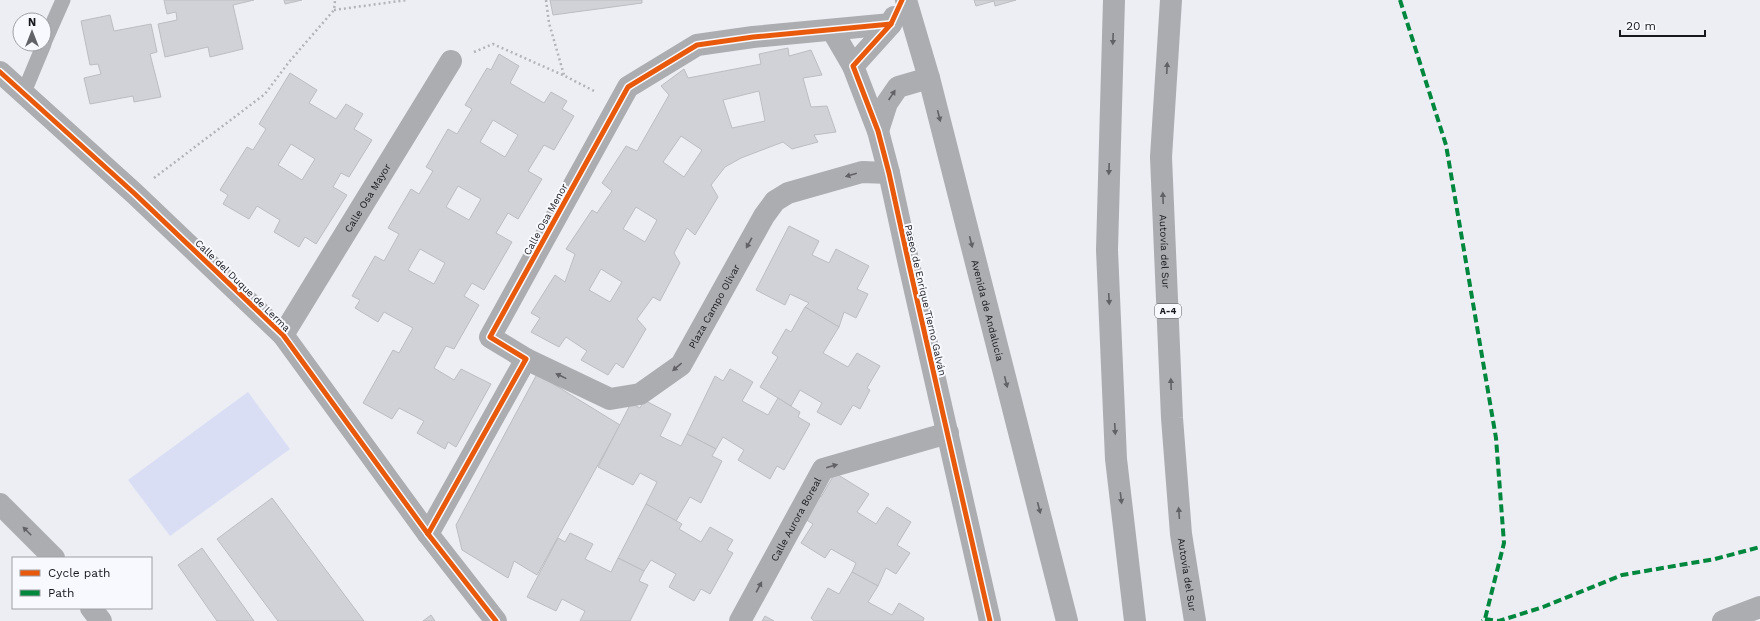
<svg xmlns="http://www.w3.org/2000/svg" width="1760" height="621" font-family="'Work Sans',sans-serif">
<rect width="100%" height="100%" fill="#eceef4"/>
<path fill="#d9def4" d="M248,392L290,449L170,536L128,480Z"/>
<g fill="#d0d2d7" stroke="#bcbdc1" fill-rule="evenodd">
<path d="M164,0H254L233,5L243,49L210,57L208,47L165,57L158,24L177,20L176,12L167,14Z"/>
<path d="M284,0H302L285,4Z"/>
<path d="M550,0H642V3L553,15Z"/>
<path d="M974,0H1016L995,6L994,1L976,6Z"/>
<path d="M110,15L114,31L151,24L157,52L150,54L161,97L134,102L133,96L90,104L84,78L101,74L98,64L90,65L81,21Z"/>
<path d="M788,48L789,56L811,50L822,75L803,78L811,107L827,106L836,132L814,135L818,142L792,149L783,142L741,158L725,167L711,185L718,197L695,235L687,228L674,253L680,263L660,301L653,297L637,319L646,329L623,368L616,363L608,375L581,360L587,351L566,337L559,347L531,332L540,318L531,313L555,275L565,282L575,254L566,249L592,210L597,213L612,191L602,183L626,146L637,151L669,95L661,86L684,69L688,78L761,64L759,54ZM759,91L765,121L732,128L723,100ZM681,136L702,150L684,177L663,162ZM636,207L657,220L645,242L623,229ZM601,269L622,282L610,302L589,290Z"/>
<path d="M499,54L519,66L510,83L544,103L551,92L567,101L562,109L574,116L554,150L544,145L528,171L542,179L518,219L508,213L496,233L512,242L484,290L472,283L464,296L479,305L454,349L446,346L434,368L454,380L461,369L491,384L456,447L448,442L445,449L417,433L424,421L399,408L392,419L363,403L393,350L399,353L413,328L384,312L378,322L355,308L360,300L352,296L375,256L384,261L399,234L388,228L411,189L419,194L433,171L426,167L448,129L457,134L472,109L465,105L487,68L491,70ZM493,120L518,135L505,157L480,142ZM458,186L481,199L469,220L446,207ZM420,249L445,263L434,284L408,270Z"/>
<path d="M290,73L317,90L309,103L336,119L346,104L363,114L354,129L372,140L349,177L341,173L333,187L347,195L316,244L305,237L299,247L274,232L280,220L257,206L249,219L223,204L228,195L220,190L247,147L253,150L266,129L259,124ZM291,144L315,159L302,180L278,165Z"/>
<path d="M789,226L819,241L812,255L829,263L836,249L869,266L857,289L868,294L856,318L844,312L839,327L805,307L809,303L790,294L785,305L756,290Z"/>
<path d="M805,307L839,327L823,353L848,367L857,353L880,366L867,388L870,390L860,409L853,405L841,425L817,412L822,403L800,390L791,406L760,387L778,357L772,353L786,329L791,332Z"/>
<path d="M730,369L753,382L742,401L768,415L778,398L800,412L798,417L810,424L784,470L777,466L770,479L738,460L744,450L723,437L716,449L687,434L715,376L723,381Z"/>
<path d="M537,374L620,425L537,575L514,561L508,578L462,550L456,525Z"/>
<path d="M644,400L671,414L660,436L681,446L687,434L716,449L712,456L722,461L701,503L690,497L676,521L646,504L657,482L640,473L633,485L598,467L631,403L640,408Z"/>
<path d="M835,473L869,494L857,512L876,524L887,507L911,522L897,545L910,553L896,574L886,568L878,586L852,572L856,563L831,549L825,558L801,543L813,524L800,516L814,492L821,497Z"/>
<path d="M272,498L364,621H278L217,539Z"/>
<path d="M646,504L682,524L679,529L701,542L710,527L733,540L727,550L733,553L710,594L701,589L694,601L669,587L676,574L651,560L644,571L618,558Z"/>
<path d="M570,533L593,544L585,559L611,572L618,558L644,571L639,581L648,585L630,621H580L585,611L562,599L556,611L527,597L558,538L565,542Z"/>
<path d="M202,548L254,621H217L178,565Z"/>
<path d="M852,572L878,586L868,602L892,615L899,603L924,618L923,621H814L811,618L828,588L839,594Z"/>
<path d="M431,615L435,621H423Z"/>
<path d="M765,616L774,621H762Z"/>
</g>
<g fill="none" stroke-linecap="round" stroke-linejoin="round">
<g stroke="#b3b4b8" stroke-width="2.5" stroke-dasharray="2 3" stroke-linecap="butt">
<path d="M546,0L549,23L564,75"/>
<path d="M334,10L407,0"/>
<path d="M474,52L493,44L565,76L596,92"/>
<path d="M154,178L265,94L289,62L334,10L335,0"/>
</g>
<g stroke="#acadb0" stroke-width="15">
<path d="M44,43L63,0"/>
<path d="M24,92L44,44"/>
</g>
<g stroke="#acadb0" stroke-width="22">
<path d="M894,17L891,24L853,66L878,131L889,173L908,260L990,621"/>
<path d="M832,30L853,66"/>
<path d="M0,72L135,194L283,335L428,534L496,621"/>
<path d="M878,131L887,103L898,87L929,78"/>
<path id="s1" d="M283,335L451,61"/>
<path id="s2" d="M526,359L610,399L640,394L681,365L764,216L775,201L788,193L862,172L889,173"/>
<path d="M0,504L54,558"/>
<path d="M428,534L526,359L490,337L628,87L697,45L753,37L891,24"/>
<path d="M91,608L101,621"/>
<path id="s3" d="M740,621L823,469L948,433"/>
<path d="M1723,621L1760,607"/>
</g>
<path stroke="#abadb0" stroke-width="22" id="s4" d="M906,0L929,78L1067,621"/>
<g stroke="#abacb0" stroke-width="22">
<path d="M1114,0L1107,250L1116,459L1135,621"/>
<path id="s5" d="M1171,0L1161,157L1172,418L1181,534L1195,621"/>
</g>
<g stroke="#00873e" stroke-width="4" stroke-dasharray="8 4" stroke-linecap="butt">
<path d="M1400,0L1446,145L1496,438L1504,543L1485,619L1482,621"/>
<path d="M1485,619L1499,621L1543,607L1622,575L1715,559L1760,547"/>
</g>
<defs>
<g id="cycleway">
<path d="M902,0L891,24L853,66L878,131L889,173L908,260L990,621"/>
<path d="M0,72L135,194L283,335L428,534L496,621"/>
<path d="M428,534L526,359L490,337L628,87L697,45L753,37L891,24"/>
</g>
</defs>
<use href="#cycleway" stroke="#f8f9fe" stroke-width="8"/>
<use href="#cycleway" stroke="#e8590c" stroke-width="5"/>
</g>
<defs><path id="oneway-solid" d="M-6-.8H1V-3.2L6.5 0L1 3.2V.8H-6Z"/></defs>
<g fill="#616266">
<use href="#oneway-solid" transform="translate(1113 39) rotate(92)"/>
<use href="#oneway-solid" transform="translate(1167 68) rotate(-87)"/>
<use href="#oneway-solid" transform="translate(939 116) rotate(76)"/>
<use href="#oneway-solid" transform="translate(1109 169) rotate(92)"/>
<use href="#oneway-solid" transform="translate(1163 198) rotate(-92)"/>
<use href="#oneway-solid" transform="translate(971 242) rotate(76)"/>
<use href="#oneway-solid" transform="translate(1109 299) rotate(87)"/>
<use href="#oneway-solid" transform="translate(1006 382) rotate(76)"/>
<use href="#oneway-solid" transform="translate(1171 384) rotate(-92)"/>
<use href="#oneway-solid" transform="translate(1115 429) rotate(87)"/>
<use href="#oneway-solid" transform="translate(1121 498) rotate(83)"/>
<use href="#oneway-solid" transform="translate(1039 508) rotate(76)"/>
<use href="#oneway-solid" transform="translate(1179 513) rotate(-94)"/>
</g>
<g fill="#626266">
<use href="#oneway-solid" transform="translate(892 95) rotate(-56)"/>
<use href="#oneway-solid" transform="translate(851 175) rotate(164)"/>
<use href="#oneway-solid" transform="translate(749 243) rotate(119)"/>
<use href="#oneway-solid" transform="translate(677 367) rotate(140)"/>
<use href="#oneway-solid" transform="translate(561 376) rotate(-154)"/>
<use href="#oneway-solid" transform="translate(832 466) rotate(-16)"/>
<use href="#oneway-solid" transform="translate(27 531) rotate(-135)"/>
<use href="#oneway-solid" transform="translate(759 587) rotate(-62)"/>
</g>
<g text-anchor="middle" stroke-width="4" stroke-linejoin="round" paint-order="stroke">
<rect fill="#f8f9fe" stroke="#5a5c60" stroke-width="1" x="1155" y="304" width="26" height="14" rx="3"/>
<g font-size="9" font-weight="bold" fill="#17181d">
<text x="1168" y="314">A-4</text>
</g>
<g font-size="10" fill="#17181d" stroke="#f8f9fe">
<text dy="4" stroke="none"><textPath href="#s1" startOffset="161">Calle Osa Mayor</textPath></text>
<text transform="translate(545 219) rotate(-61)" y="4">Calle Osa Menor</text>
<text dy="4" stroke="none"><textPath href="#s5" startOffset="252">Autovía del Sur</textPath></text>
<text transform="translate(243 285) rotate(44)" y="4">Calle del Duque de Lerma</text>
<text transform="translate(926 300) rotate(77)" y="4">Paseo de Enrique Tierno Galván</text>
<text dy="4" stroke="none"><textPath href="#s2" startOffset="241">Plaza Campo Olivar</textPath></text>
<text dy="4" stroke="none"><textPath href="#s4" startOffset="321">Avenida de Andalucía</textPath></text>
<text dy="4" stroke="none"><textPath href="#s3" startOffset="116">Calle Aurora Boreal</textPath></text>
<text dy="4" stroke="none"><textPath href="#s5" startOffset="576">Autovía del Sur</textPath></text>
</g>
</g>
<rect x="12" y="557" width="140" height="52" fill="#f8f9fe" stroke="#9e9fa4"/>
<rect x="20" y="570" width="20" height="6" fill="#e8590c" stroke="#9e9fa4"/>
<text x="48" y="577" font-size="12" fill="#17181d">Cycle path</text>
<rect x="20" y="590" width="20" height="6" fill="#00873e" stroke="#9e9fa4"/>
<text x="48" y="597" font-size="12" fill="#17181d">Path</text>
<g transform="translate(32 32)"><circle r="19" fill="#f8f9fe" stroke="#9e9fa4"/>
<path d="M0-3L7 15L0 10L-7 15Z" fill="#626368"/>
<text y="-6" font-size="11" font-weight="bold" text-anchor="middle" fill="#17181d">N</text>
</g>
<path d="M1620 30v6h85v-6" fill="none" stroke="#17181d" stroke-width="2"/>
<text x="1626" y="30" font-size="12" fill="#17181d" stroke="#f8f9fe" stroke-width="3" paint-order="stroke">20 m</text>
</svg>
